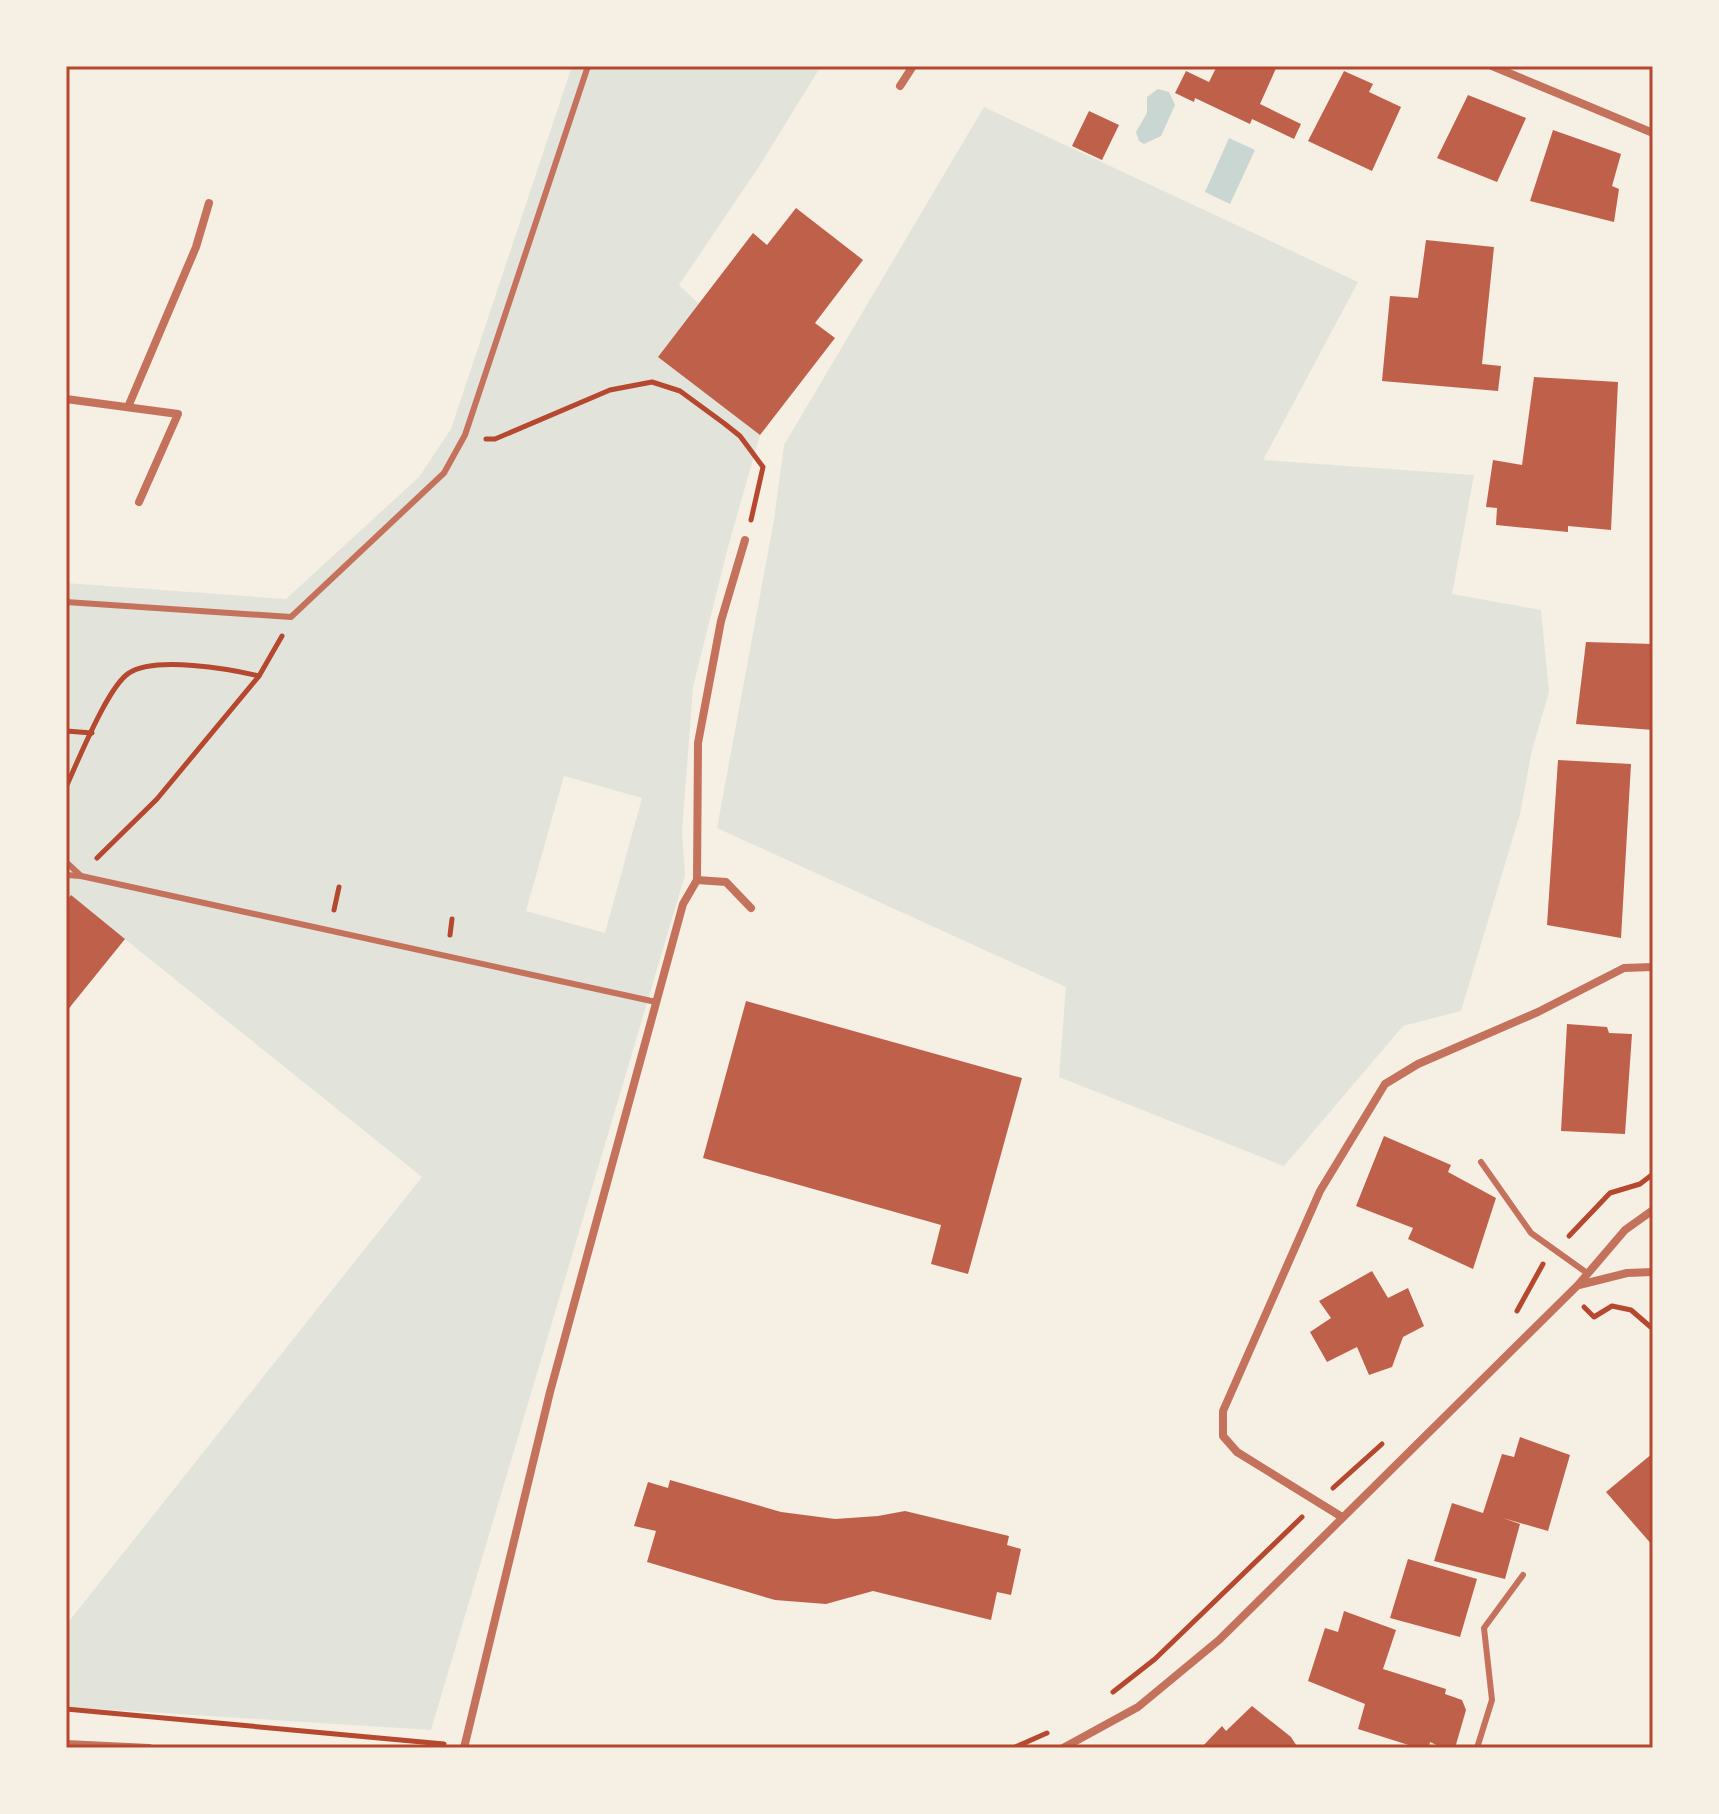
<svg xmlns="http://www.w3.org/2000/svg" width="1719" height="1814" font-family="Commissioner,sans-serif">
<rect width="100%" height="100%" fill="#f6efe4"/>
<g fill="#e2e4dc" fill-rule="evenodd">
<path d="M572,66H821L760,165L679,285L699,304L658,357L760,435L728,547L693,687L682,832L685,875L431,1730L66,1707V1625L422,1177L71,896L66,901V583L286,599L419,477L451,429ZM564,776L642,798L605,933L526,911Z"/>
<path d="M984,107L1358,282L1263,460L1474,475L1452,594L1541,610L1549,692L1532,750L1520,814L1461,1011L1403,1026L1284,1166L1059,1077L1066,987L717,828L774,520L784,445Z"/>
</g>
<g fill="#c9d6d2">
<path d="M1158,89L1169,92L1175,105L1161,136L1144,144L1139,141L1136,132L1147,113V97Z"/>
<path d="M1229,138L1255,150L1230,204L1205,192Z"/>
</g>
<g fill="#bf614a">
<path d="M1217,66H1277L1260,104L1301,124L1294,139L1252,119L1250,124L1195,98L1194,102L1175,93L1186,71L1209,82Z"/>
<path d="M1344,71L1373,84L1369,92L1401,107L1372,171L1308,141Z"/>
<path d="M1468,95L1526,118L1497,182L1437,158Z"/>
<path d="M1089,111L1119,125L1102,160L1072,146Z"/>
<path d="M1553,130L1621,154L1612,186L1619,189L1614,222L1530,201Z"/>
<path d="M796,208L863,260L815,323L835,338L760,435L658,357L753,233L767,245Z"/>
<path d="M1426,240L1494,247L1482,364L1501,366L1498,391L1382,381L1390,296L1418,298Z"/>
<path d="M1534,377L1618,382L1611,530L1568,526V532L1496,525L1497,508L1486,507L1493,460L1522,465Z"/>
<path d="M1586,642L1653,644V730L1576,724Z"/>
<path d="M1558,760L1631,764L1621,938L1547,925Z"/>
<path d="M71,895L125,939L66,1012V901Z"/>
<path d="M746,1001L1022,1078L968,1274L931,1264L941,1225L703,1158Z"/>
<path d="M1567,1024L1607,1027L1609,1033L1632,1034L1625,1134L1561,1131Z"/>
<path d="M1384,1136L1451,1165L1448,1172L1496,1198L1473,1269L1408,1239L1413,1228L1356,1206Z"/>
<path d="M1372,1271L1388,1298L1408,1288L1424,1326L1403,1337L1392,1367L1369,1375L1357,1347L1327,1362L1310,1332L1331,1318L1319,1301Z"/>
<path d="M1520,1437L1570,1455L1548,1531L1503,1518L1520,1524L1505,1579L1434,1561L1452,1503L1483,1513L1502,1454L1514,1457Z"/>
<path d="M1653,1453V1546L1606,1492Z"/>
<path d="M670,1480L781,1512L835,1519L878,1516L905,1511L1009,1536L1007,1545L1021,1549L1011,1595L997,1592L991,1620L873,1591L826,1604L775,1600L647,1562L656,1531L634,1526L648,1482L668,1488Z"/>
<path d="M1408,1559L1477,1579L1460,1637L1390,1618Z"/>
<path d="M1344,1611L1396,1630L1383,1669L1446,1689L1445,1694L1462,1700L1466,1710L1455,1748H1443L1430,1742L1429,1748H1418L1358,1729L1365,1704L1308,1681L1325,1628L1338,1632Z"/>
<path d="M1252,1706L1291,1737L1298,1748H1201L1222,1726L1226,1731Z"/>
</g>
<g fill="none" stroke-linecap="round" stroke-linejoin="round">
<g stroke="#b5482f" stroke-width="5">
<path d="M486,439H495L610,390L652,382L680,391L725,424L740,436L763,467L751,520"/>
<path d="M66,731L92,733"/>
<path d="M66,787C78,761 108,686 129,673C155,656 230,669 259,676"/>
<path d="M97,858L157,799L259,676L282,636"/>
<path d="M334,910L339,887"/>
<path d="M450,935L452,919"/>
<path d="M1569,1236L1610,1193L1640,1184L1653,1174"/>
<path d="M1584,1307L1594,1317L1612,1306L1631,1310L1653,1329"/>
<path d="M1517,1311L1543,1264"/>
<path d="M1333,1488L1382,1444"/>
<path d="M1113,1692L1155,1659L1302,1517"/>
<path d="M66,1709L444,1744"/>
<path d="M1013,1748L1047,1733"/>
</g>
<g stroke="#c5725c" stroke-width="6">
<path d="M66,602L291,617L444,473L465,435L588,66"/>
<path d="M66,862L81,876"/>
<path d="M66,875L81,876L656,1002"/>
<path d="M1481,1162L1531,1233L1587,1273"/>
<path d="M1477,1748L1492,1700L1484,1628L1523,1575"/>
</g>
<g stroke="#c5725c" stroke-width="8">
<path d="M1492,66L1653,133"/>
<path d="M900,86L913,66"/>
<path d="M66,399L178,414L139,502"/>
<path d="M128,407L196,247L209,203"/>
<path d="M697,880L698,743L721,621L745,540"/>
<path d="M1579,1285L1627,1273L1653,1272"/>
<path d="M1342,1517L1237,1452L1223,1436V1411L1320,1191L1385,1084L1418,1064L1538,1012L1624,968L1653,967"/>
<path d="M66,1744L149,1748"/>
<path d="M464,1748L550,1392L683,904L697,880L726,882L751,908"/>
<path d="M1063,1748L1138,1707L1219,1640L1578,1285L1625,1230L1653,1210"/>
</g>
</g>
<rect width="1719" height="1814" fill="none" stroke="#f6efe4" stroke-width="136"/>
<rect x="68" y="68" width="1583" height="1678" fill="none" stroke="#b5482f" stroke-width="3"/>
</svg>
